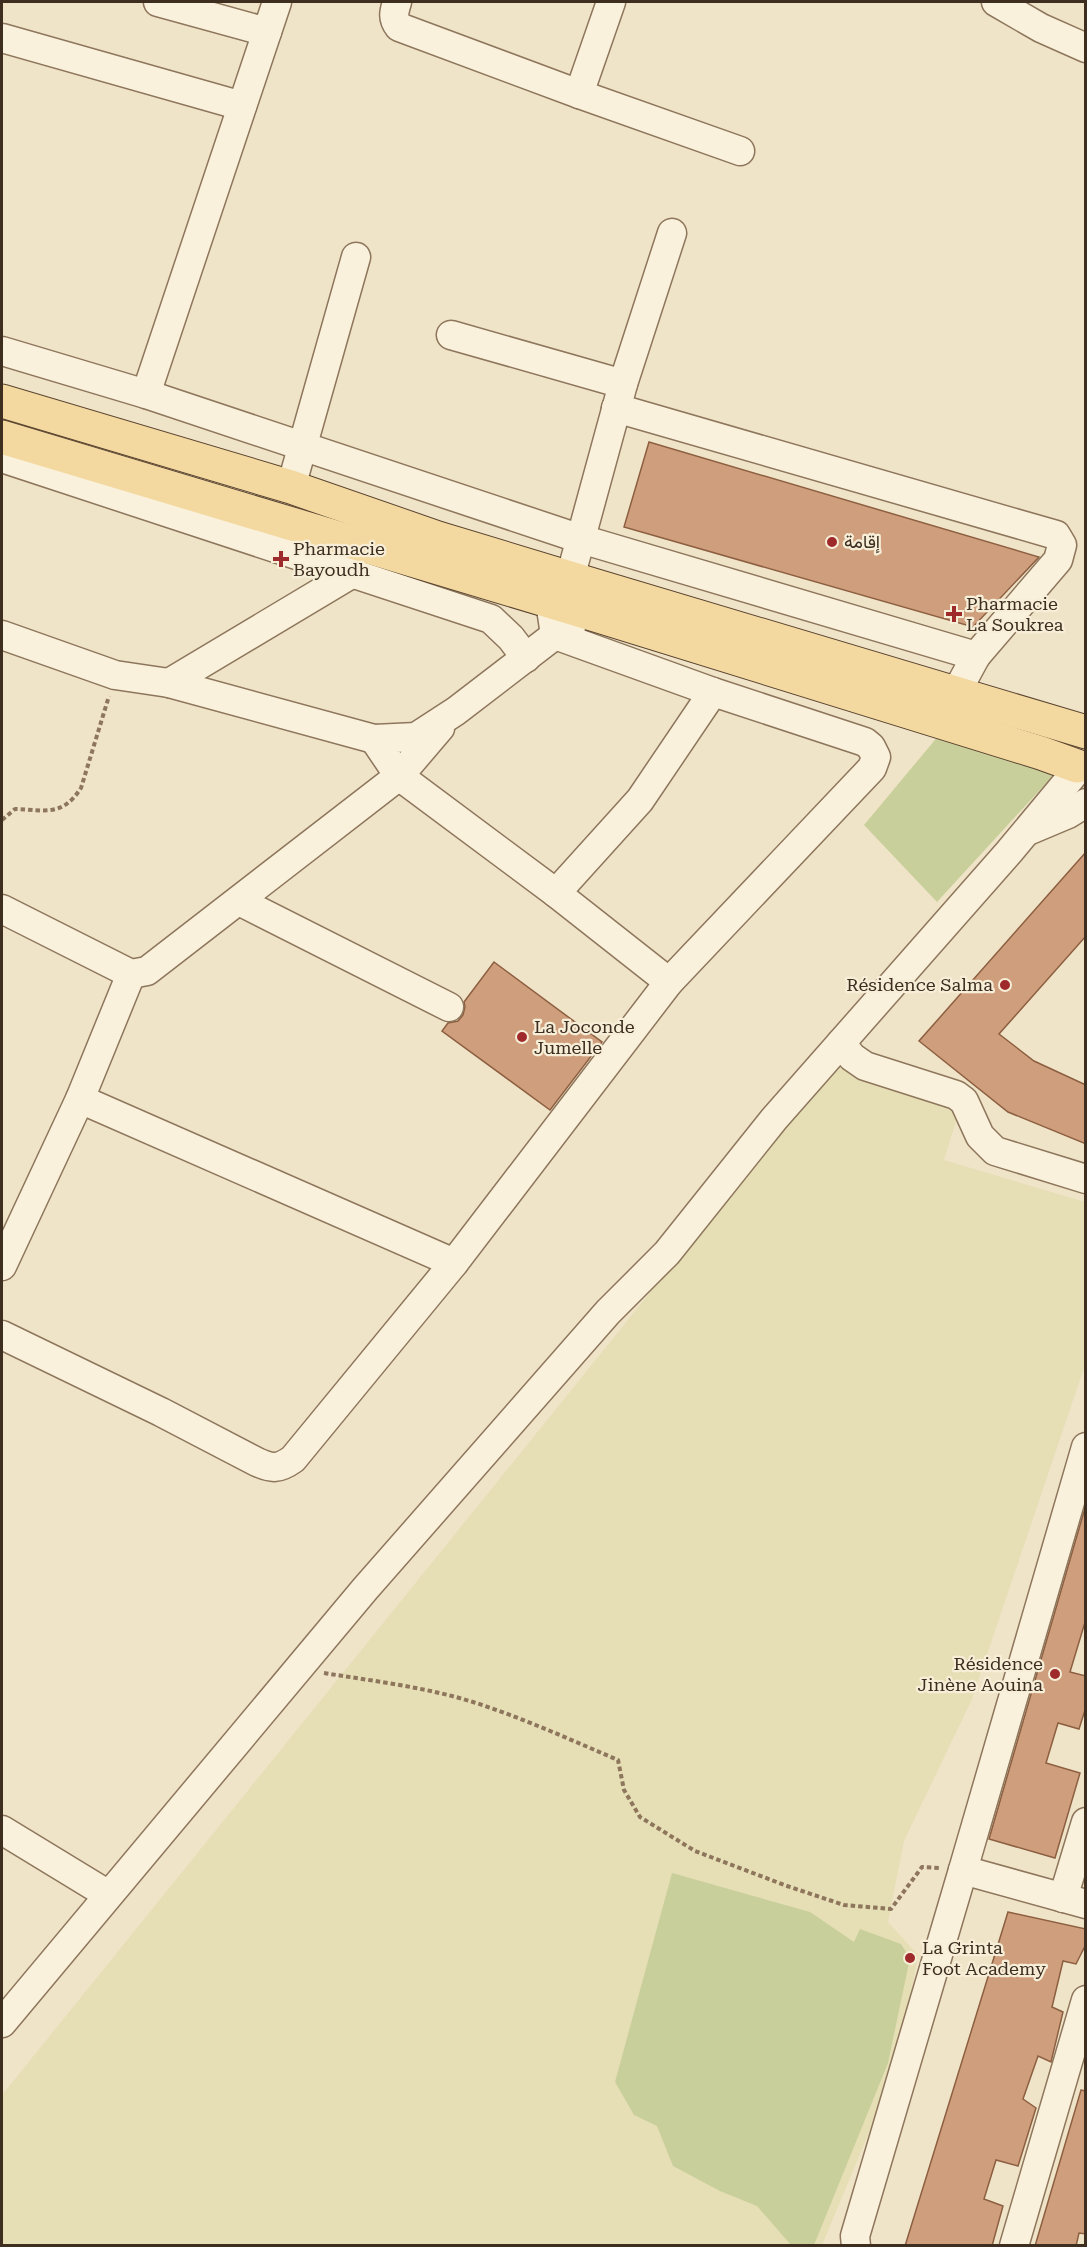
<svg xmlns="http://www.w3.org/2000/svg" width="1087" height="2247" font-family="'Roboto Serif',Vazirmatn,serif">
<rect width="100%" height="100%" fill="#f0e4c8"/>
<path fill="#e6deb5" d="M833,1066L961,1105L944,1160L1085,1202V1365L972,1699L904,1841L888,1922L918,1955L899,2061L822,2245L2,2246V2095Z"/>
<g fill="#c9cf9b">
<path d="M944,729L1061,767L937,902L864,825Z"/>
<path d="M672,1873L810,1912L854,1942L860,1929L901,1944L910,1958L888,2063L814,2245H791L757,2206L720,2191L673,2166L657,2126L634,2115L615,2082Z"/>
</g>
<g fill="#cf9f7d" stroke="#8d5f41" stroke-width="1.5">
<path d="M649,442L1039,557L973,627L624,527Z"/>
<path d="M1086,852V936L999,1034L1034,1061L1086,1085V1144L1008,1112L919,1041Z"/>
<path d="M494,962L602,1042L550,1110L442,1031L448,1023L458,1021L463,1015L465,1007L464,1002Z"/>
<path d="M1085,1508L1086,1619L1070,1672L1086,1676V1707L1079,1729L1058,1723L1046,1763L1080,1773L1055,1858L989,1839Z"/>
<path d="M1008,1912L1086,1929V1944L1076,1964L1063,1961L1052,2007L1063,2012L1051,2062L1038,2056L1023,2099L1036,2108L1018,2166L996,2160L984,2199L1003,2206L992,2246H905Z"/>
<path d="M1081,2090L1086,2091V2234L1079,2233L1076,2246H1035Z"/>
</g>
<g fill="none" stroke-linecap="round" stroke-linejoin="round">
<defs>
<g id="minor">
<path d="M158,2L267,32"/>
<path d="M397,2C394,12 392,18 399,27L579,94L740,151"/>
<path d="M996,2L1041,28L1086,48"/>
<path d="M2,38L242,106"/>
<path d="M579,94L611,2"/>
<path d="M451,335L623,384"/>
<path d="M2,351L146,394L581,539L976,656"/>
<path d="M146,394L277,2"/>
<path d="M616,408L1056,535L1062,545L1058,560L976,656L956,693"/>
<path d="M2,458L491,619L511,638L526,658"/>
<path d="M291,487L356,257"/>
<path d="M570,578L623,384L672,233"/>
<path d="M2,635L115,675L169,683L374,739"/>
<path d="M169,683L353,573"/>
<path d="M440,728L399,776L556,893L669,982"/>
<path d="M1030,830L1068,814L1086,803"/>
<path d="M556,893L640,800L713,692"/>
<path d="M239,901L449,1007"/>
<path d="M2,909L131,974L147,971L399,776L374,739L416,737L456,711L555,635L571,627"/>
<path d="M841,1043L852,1057L865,1066L956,1095L964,1101L980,1136L995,1151L1086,1179"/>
<path d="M80,1099L454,1263"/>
<path d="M2,1266L80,1099L131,974"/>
<path d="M2,1335L161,1412L257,1462C272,1469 279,1469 293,1459L454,1263L669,982L872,768L876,757L871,747L865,742L713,692L555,635L550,602"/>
<path d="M1086,1447L963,1870L1086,1904"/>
<path d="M2,1830L107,1894"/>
<path d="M1063,1898L1086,1822"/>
<path d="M2,2023L365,1589L608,1312L667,1253L774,1119L1009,852L1078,769"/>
<path d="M856,2246L855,2236L963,1870"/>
<path d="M1014,2246L1086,2000"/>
</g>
<g id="major">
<path d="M2,401L291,487L438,538L570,578L1086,732"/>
<path d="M2,437L595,615L1041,753L1077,766"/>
</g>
</defs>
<use href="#minor" stroke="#8d765c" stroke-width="31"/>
<use href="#major" stroke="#5b4430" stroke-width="35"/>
<g stroke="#8d765c" stroke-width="4" stroke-dasharray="4.5 3" stroke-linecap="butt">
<path d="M2,820L15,809C46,810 62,817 81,788L109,696"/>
<path d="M324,1673C373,1681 425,1687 473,1702C523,1718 571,1740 618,1760L624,1790L640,1817L695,1851L787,1886L844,1905L891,1909L922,1867L939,1868"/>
</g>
<use href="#minor" stroke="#faf1dc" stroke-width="28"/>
<use href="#major" stroke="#f3d9a0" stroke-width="33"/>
</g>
<g fill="#9e2a2b" stroke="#f7eed8" stroke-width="2">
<circle cx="832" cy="542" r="6"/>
<path d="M278 550h6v6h6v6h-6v6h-6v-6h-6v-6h6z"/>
<path d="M951 605h6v6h6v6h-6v6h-6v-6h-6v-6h6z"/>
<circle cx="1005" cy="985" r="6"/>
<circle cx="522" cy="1037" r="6"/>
<circle cx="1055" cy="1674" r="6"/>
<circle cx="910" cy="1958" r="6"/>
</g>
<g text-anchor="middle" stroke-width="4.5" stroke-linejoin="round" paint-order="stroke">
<g font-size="18" fill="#3d2e20" stroke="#f7eed8" text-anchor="start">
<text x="844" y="548">إقامة</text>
<text x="293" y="555">Pharmacie<tspan x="293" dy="21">Bayoudh</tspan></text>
<text x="966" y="610">Pharmacie<tspan x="966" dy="21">La Soukrea</tspan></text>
<text x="993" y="991" text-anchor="end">Résidence Salma</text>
<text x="534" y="1033">La Joconde<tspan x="534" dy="21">Jumelle</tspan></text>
<text x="1043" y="1670" text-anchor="end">Résidence<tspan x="1043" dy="21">Jinène Aouina</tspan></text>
<text x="922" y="1954">La Grinta<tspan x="922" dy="21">Foot Academy</tspan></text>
</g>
</g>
<rect width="1087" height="2247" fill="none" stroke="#3d2e20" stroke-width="6"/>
</svg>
